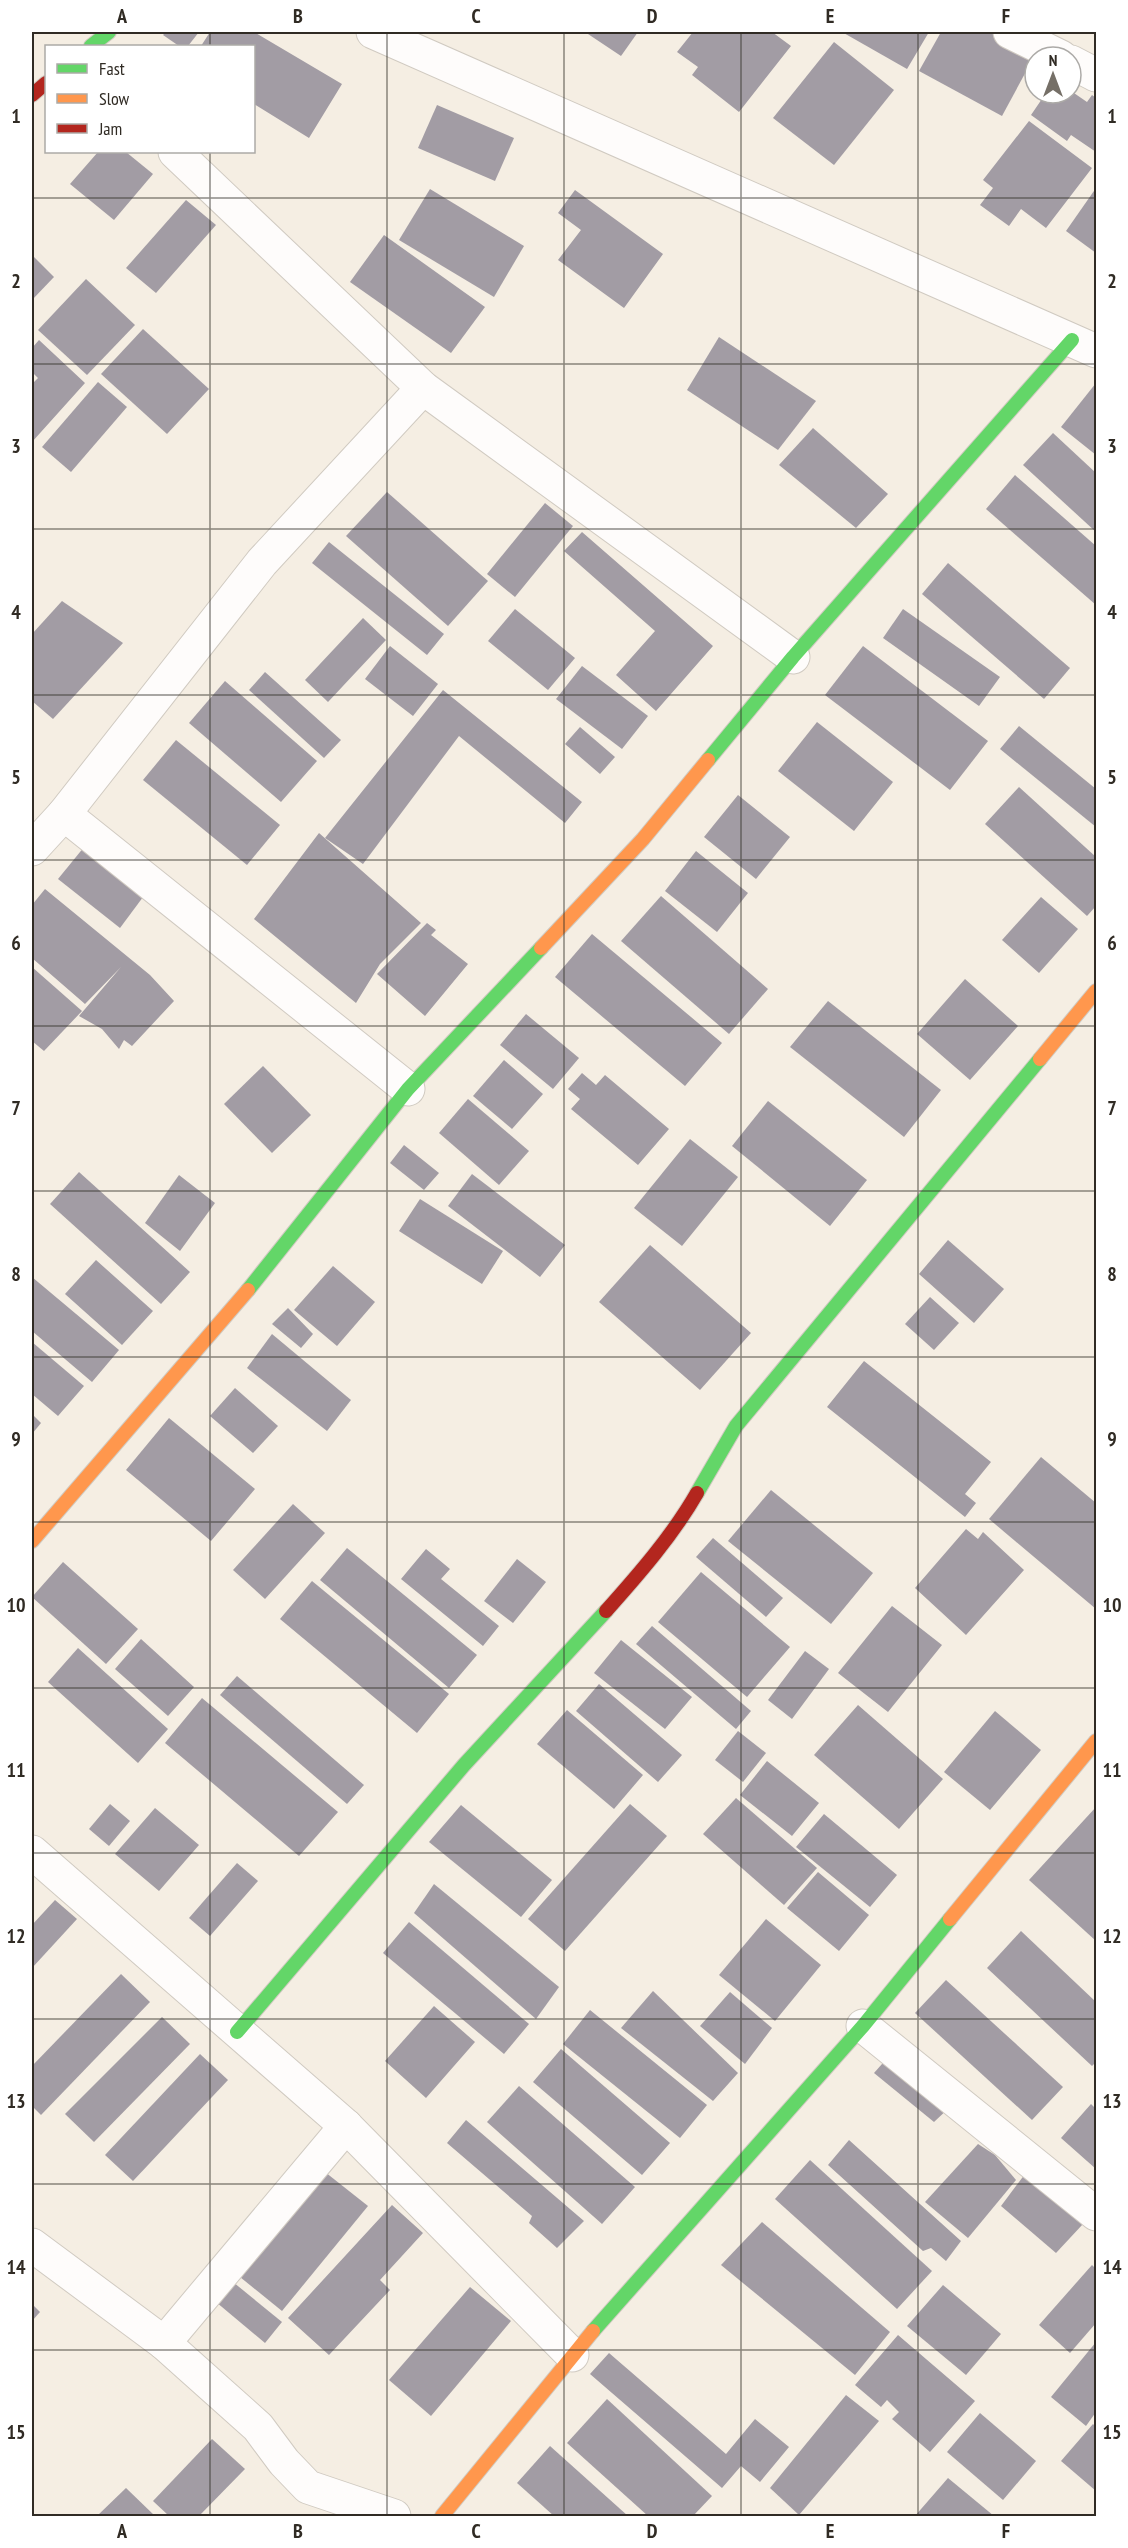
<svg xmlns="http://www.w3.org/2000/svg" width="1128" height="2548" font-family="'PT Sans Narrow',sans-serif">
<rect width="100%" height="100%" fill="#f5eee3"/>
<g fill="#a29ca4">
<path d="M166,32H199L188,46H179L163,35Z"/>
<path d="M210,32H254L342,84L309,138L254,104V46H201Z"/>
<path d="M585,32H638L621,56Z"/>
<path d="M693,32H772L791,46L739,112L692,75L698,67L677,52Z"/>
<path d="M842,32H929L907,69Z"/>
<path d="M941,32H991L1035,55L1002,116L919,71Z"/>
<path d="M834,42L894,90L834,165L773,118Z"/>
<path d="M1071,91L1087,102L1092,95L1096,98V152L1071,135L1067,141L1031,115L1046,93H1071Z"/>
<path d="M437,105L514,138L495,181L418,148Z"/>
<path d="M1029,121L1092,168L1046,228L1021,209L1009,226L980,205L993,188L983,180Z"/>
<path d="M98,152H126L153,174L114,220L70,184Z"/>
<path d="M1096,188V253L1066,231Z"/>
<path d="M430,189L524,246L494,297L399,240Z"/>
<path d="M575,190L663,254L624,308L558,260L581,230L558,213Z"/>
<path d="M186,200L216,225L156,293L126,268Z"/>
<path d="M384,235L485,307L451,353L350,282Z"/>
<path d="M32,255L54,277L32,300Z"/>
<path d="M86,279L135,325L87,375L38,330Z"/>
<path d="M143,329L209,389L167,434L101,374Z"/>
<path d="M719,337L816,401L778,450L687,390Z"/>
<path d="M39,340L85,383L32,442V384L38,378L32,372V348Z"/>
<path d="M98,382L127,407L71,472L42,447Z"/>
<path d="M1096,383V455L1061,427Z"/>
<path d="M813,428L888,494L856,528L779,465Z"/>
<path d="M1053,433L1096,473V532L1023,465Z"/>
<path d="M1015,475L1096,546V605L986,509Z"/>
<path d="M387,492L488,581L448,626L346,536Z"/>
<path d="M545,503L573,526L515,597L487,574Z"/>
<path d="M582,532L713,646L656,711L616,675L655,631L564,551Z"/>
<path d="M329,542L444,634L427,655L312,563Z"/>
<path d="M948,563L1070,668L1044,699L922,594Z"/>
<path d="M62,601L123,643L53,719L32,701V634Z"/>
<path d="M515,609L575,658L548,690L488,641Z"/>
<path d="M903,609L1000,677L979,706L883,638Z"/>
<path d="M363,618L386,640L328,702L305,680Z"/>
<path d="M390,646L438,684L413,716L365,679Z"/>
<path d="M863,646L988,741L950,790L825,695Z"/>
<path d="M582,666L648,716L622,749L556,699Z"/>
<path d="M265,672L341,740L324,758L249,690Z"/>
<path d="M225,681L317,761L281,802L189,723Z"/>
<path d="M443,690L582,802L565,823L459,736L363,864L325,838Z"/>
<path d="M817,722L893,782L854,831L778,771Z"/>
<path d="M1019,726L1096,789V827L1000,749Z"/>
<path d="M580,727L615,757L600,774L565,744Z"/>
<path d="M176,740L280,825L247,865L143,780Z"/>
<path d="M1019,787L1096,857V906L1087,916L985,824Z"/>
<path d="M738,795L790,837L756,879L704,837Z"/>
<path d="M319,833L421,923L380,964L356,1003L254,919Z"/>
<path d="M89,841L149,889L120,928L58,879Z"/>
<path d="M696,851L748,893L717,932L665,891Z"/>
<path d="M45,889L150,975L174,1001L132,1046L124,1040L119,1049L102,1029L79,1016L121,967L85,1004L32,958V905Z"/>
<path d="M661,896L768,989L729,1034L621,941Z"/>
<path d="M1041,897L1078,929L1039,973L1002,940Z"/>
<path d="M427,923L436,930L431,935L468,964L425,1016L377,974Z"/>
<path d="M592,934L722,1043L685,1086L555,977Z"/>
<path d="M32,967L82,1011L44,1051L32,1041Z"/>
<path d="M965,979L1018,1026L970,1080L917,1034Z"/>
<path d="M828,1001L941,1090L904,1137L790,1047Z"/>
<path d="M526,1014L579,1058L553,1089L500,1045Z"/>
<path d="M504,1060L543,1094L512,1129L473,1096Z"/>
<path d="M263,1066L311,1115L272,1153L224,1104Z"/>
<path d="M582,1073L596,1085L605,1075L669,1129L638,1165L571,1109L580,1099L568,1089Z"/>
<path d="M468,1099L529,1151L499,1185L439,1133Z"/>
<path d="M768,1101L867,1180L830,1226L732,1146Z"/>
<path d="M690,1139L738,1177L682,1246L634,1208Z"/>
<path d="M404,1145L439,1173L424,1190L390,1163Z"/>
<path d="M79,1172L190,1272L161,1304L50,1204Z"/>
<path d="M472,1174L565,1245L540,1277L448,1206Z"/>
<path d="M179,1175L215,1203L180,1251L145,1223Z"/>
<path d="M420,1199L503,1251L482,1284L399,1231Z"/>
<path d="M948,1240L1004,1289L974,1323L919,1274Z"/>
<path d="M650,1245L751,1333L700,1390L599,1302Z"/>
<path d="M96,1260L153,1311L122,1345L65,1294Z"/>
<path d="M333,1266L375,1302L337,1346L294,1310Z"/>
<path d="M32,1277L119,1350L92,1382L32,1331Z"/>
<path d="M930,1297L959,1323L934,1350L905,1324Z"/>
<path d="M288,1308L313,1334L301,1348L272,1324Z"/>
<path d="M272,1334L351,1400L327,1431L247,1368Z"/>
<path d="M32,1342L84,1386L58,1416L32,1394Z"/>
<path d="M864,1361L991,1462L965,1494L976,1503L965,1517L827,1407Z"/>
<path d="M235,1388L278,1426L253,1453L210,1416Z"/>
<path d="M32,1414L41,1423L32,1434Z"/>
<path d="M169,1418L255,1489L211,1541L126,1470Z"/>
<path d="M1041,1457L1096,1503V1609L989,1519Z"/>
<path d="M771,1490L873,1573L831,1624L728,1541Z"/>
<path d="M293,1504L325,1533L265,1599L233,1570Z"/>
<path d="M966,1529L978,1539L983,1532L1024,1570L966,1635L915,1588Z"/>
<path d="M713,1538L783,1598L766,1617L696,1557Z"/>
<path d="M347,1548L477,1655L449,1688L320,1580Z"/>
<path d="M426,1549L450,1569L441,1579L499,1626L483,1646L401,1579Z"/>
<path d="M517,1559L546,1582L513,1623L484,1601Z"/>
<path d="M63,1562L138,1629L106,1664L32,1597Z"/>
<path d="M701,1572L790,1647L747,1697L658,1622Z"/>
<path d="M312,1581L449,1694L417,1733L280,1619Z"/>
<path d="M892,1606L942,1645L888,1712L838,1673Z"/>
<path d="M652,1626L751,1711L736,1729L636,1644Z"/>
<path d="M141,1639L194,1687L168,1716L115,1669Z"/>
<path d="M621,1640L692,1697L665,1729L594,1673Z"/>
<path d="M78,1648L168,1729L138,1763L48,1682Z"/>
<path d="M805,1651L829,1669L792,1719L768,1700Z"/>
<path d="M237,1676L364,1785L347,1804L220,1695Z"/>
<path d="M599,1684L682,1755L658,1782L576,1711Z"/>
<path d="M202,1698L338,1812L299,1856L165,1743Z"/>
<path d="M858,1705L943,1779L899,1829L814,1755Z"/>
<path d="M567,1710L643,1775L614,1809L537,1744Z"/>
<path d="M995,1711L1041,1750L990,1810L944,1772Z"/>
<path d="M738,1731L766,1753L743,1782L715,1760Z"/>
<path d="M767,1761L819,1803L792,1836L740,1795Z"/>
<path d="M736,1798L817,1868L784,1905L703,1834Z"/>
<path d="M110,1804L130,1821L109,1846L89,1829Z"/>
<path d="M630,1804L667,1836L565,1951L528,1919Z"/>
<path d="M461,1805L552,1880L521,1917L429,1842Z"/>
<path d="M1096,1807V1941L1029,1880Z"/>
<path d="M155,1808L199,1845L159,1891L115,1854Z"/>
<path d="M824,1814L897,1875L870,1907L796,1847Z"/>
<path d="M237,1863L258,1881L210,1936L189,1918Z"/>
<path d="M818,1872L869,1915L839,1951L787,1908Z"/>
<path d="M434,1884L559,1987L536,2019L414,1913Z"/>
<path d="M55,1900L77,1919L32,1968V1925Z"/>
<path d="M766,1919L821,1965L775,2021L719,1975Z"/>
<path d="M409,1922L529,2024L504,2054L383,1953Z"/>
<path d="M1021,1931L1096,2002V2062L1092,2066L987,1968Z"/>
<path d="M121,1974L150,2002L41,2115L32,2106V2066Z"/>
<path d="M946,1980L1063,2087L1032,2120L915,2013Z"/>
<path d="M653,1991L738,2073L713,2101L621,2028Z"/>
<path d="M730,1992L772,2028L745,2064L700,2026Z"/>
<path d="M434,2006L475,2042L426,2098L385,2061Z"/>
<path d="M590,2010L707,2105L680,2138L563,2044Z"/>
<path d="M162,2017L190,2044L94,2142L65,2114Z"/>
<path d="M561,2049L670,2143L642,2175L533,2082Z"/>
<path d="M200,2054L228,2080L133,2181L105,2155Z"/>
<path d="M890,2055L952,2105L934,2122L874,2073Z"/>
<path d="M519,2086L635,2187L602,2224L487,2122Z"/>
<path d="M1091,2104L1096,2109V2169L1061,2138Z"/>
<path d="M466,2120L584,2221L557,2248L529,2223L532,2216L447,2143Z"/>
<path d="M849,2140L961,2241L946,2261L931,2248L923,2251L828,2165Z"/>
<path d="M978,2144L995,2155L1016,2180L968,2238L925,2202Z"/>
<path d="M810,2160L932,2271L897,2309L775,2199Z"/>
<path d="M325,2172L368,2206L282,2311L240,2277Z"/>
<path d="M1025,2174L1083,2224L1056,2253L1001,2206Z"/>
<path d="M392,2205L423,2233L380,2280L390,2290L329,2355L288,2318Z"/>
<path d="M762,2222L890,2332L855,2375L721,2265Z"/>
<path d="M1092,2265L1096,2269V2323L1070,2353L1039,2325Z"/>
<path d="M233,2282L282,2322L265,2343L216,2302Z"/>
<path d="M943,2285L1001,2334L966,2375L907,2326Z"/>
<path d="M470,2287L511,2321L431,2416L389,2380Z"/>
<path d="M32,2304L40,2312L32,2321Z"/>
<path d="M898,2335L975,2401L930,2452L892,2419L899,2412L887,2400L881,2407L855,2385Z"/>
<path d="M1096,2342V2412L1086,2426L1051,2397Z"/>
<path d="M609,2353L726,2454L755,2419L789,2447L760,2482L741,2466L722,2488L590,2374Z"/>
<path d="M846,2395L879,2421L799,2515L770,2488Z"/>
<path d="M607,2399L712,2496L693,2516H648L567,2443Z"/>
<path d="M980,2413L1036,2461L1003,2500L947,2452Z"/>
<path d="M1093,2424L1096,2427V2491L1061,2461Z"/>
<path d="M212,2439L245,2469L199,2516H169L153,2501Z"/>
<path d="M550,2446L628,2516H554L517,2483Z"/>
<path d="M948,2478L994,2516H915Z"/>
<path d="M126,2488L155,2516H97Z"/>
</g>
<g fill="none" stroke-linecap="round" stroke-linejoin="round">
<defs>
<g id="street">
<path d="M373,32L1096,351"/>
<path d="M1010,32L1061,57"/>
<path d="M1071,62L1096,75"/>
<path d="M175,152L423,388L793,657"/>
<path d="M64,814L408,1089"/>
<path d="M32,849L64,814L262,562L423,388"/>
<path d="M32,1852L346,2126L572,2355"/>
<path d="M863,2026L1096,2214"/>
<path d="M32,2245L164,2343L258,2427L284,2462L308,2487L394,2516"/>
<path d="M164,2343L346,2126"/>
</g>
<g id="fast">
<path d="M91,46L109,32"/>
<path d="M708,760L793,657L1072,340"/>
<path d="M248,1290L408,1089L541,948"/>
<path d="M697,1493L736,1426L1040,1059"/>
<path d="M237,2032L464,1765L606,1611"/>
<path d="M593,2331L863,2026L950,1919"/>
</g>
<g id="slow">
<path d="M541,948L643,839L708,760"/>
<path d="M1040,1059L1096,991"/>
<path d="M32,1541L248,1290"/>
<path d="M950,1919L1096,1741"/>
<path d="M442,2516L593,2331"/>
</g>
<g id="jam">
<path d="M32,95L46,83"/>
<path d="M606,1611C639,1574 673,1535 697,1493"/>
</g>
</defs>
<use href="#street" stroke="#d0cac1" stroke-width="35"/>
<use href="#fast" stroke="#d0cac1" stroke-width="16"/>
<use href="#slow" stroke="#d0cac1" stroke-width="16"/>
<use href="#jam" stroke="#d0cac1" stroke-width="16"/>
<use href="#street" stroke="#fefcfb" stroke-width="33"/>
<use href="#fast" stroke="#63d668" stroke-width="14"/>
<use href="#slow" stroke="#ff974d" stroke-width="14"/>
<use href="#jam" stroke="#b3261e" stroke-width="14"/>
</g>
<path fill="none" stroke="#302b24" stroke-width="1.5" stroke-opacity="0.55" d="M210,32V46M387,32V2516M564,32V2516M741,32V2516M918,32V2516M210,152V2516M32,198H1096M32,364H1096M32,529H1096M32,695H1096M32,860H1096M32,1026H1096M32,1191H1096M32,1357H1096M32,1522H1096M32,1688H1096M32,1853H1096M32,2019H1096M32,2184H1096M32,2350H1096"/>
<rect width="1128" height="2548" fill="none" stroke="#ffffff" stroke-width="66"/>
<rect x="45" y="45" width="210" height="108" fill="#ffffff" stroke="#acaaa7" stroke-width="1.5"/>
<rect x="57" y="64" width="30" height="9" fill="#63d668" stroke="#acaaa7" stroke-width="1.5"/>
<text x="99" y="75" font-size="18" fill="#302b24">Fast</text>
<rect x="57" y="94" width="30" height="9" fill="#ff974d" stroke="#acaaa7" stroke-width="1.5"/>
<text x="99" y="105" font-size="18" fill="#302b24">Slow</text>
<rect x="57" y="124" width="30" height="9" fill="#b3261e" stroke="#acaaa7" stroke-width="1.5"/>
<text x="99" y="135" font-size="18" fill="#302b24">Jam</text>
<g transform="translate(1053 75)"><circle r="28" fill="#ffffff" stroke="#acaaa7" stroke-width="1.5"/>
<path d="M0-4.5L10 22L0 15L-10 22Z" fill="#756f67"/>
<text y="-9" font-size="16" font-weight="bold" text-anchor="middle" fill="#302b24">N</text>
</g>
<rect x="33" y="33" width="1062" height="2482" fill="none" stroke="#302b24" stroke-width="2"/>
<g font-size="20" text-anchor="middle" font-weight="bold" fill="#302b24">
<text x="122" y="23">A</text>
<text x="298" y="23">B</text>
<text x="476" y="23">C</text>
<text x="652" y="23">D</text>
<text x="830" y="23">E</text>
<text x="1006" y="23">F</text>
<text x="16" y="123">1</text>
<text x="1112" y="123">1</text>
<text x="16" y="288">2</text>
<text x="1112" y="288">2</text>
<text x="16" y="453">3</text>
<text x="1112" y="453">3</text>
<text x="16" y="619">4</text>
<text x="1112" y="619">4</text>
<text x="16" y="784">5</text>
<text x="1112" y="784">5</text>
<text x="16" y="950">6</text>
<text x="1112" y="950">6</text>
<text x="16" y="1115">7</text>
<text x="1112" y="1115">7</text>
<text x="16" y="1281">8</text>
<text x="1112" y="1281">8</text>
<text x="16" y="1446">9</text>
<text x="1112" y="1446">9</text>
<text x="16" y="1612">10</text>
<text x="1112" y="1612">10</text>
<text x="16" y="1777">11</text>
<text x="1112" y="1777">11</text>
<text x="16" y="1943">12</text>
<text x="1112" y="1943">12</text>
<text x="16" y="2108">13</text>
<text x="1112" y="2108">13</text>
<text x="16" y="2274">14</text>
<text x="1112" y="2274">14</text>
<text x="16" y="2439">15</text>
<text x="1112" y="2439">15</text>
<text x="122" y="2538">A</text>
<text x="298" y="2538">B</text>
<text x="476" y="2538">C</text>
<text x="652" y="2538">D</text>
<text x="830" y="2538">E</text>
<text x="1006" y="2538">F</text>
</g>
</svg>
